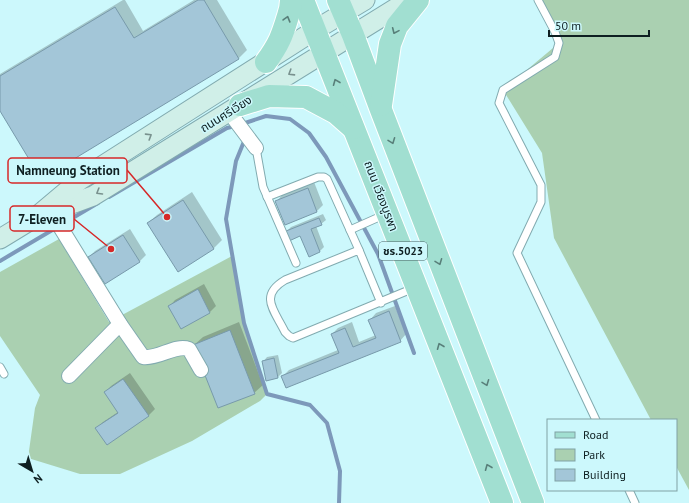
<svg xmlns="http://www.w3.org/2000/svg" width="689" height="503" font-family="'PT Sans','Noto Sans Thai',sans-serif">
<rect width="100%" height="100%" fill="#ccf8fc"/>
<g fill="#aad0b1">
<path d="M538,0H689V490L676,466V420H651L554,238L542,153L503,90L559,43Z"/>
<path d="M59,239L109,322L232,256L244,323L267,394L260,401L192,441L120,474H80L28,458L35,408L40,395L0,336V272Z"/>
</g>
<g fill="#0003">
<path d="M123,0H125L143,31L194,0H217L247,50L239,58L41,177L0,109V74Z"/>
<path d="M314,182L323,205L317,211L286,224L277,201L283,194Z"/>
<path d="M192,192L222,240L213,249L148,223L157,215Z"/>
<path d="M323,214L326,220L321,224L316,226L324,247L320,251L309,256L301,235L287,231L291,227Z"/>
<path d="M130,229L146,255L140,261L105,283L89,257L95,251Z"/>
<path d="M204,284L216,306L210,312L181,328L169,307L175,300Z"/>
<path d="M395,306L406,334L400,341L282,377L289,370L338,350L332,334L338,328L352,322L359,342L376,335L370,320L376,313Z"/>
<path d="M239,322L263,385L254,393L194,345L203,337Z"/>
<path d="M278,355L282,373L278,377L267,379L263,362L267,357Z"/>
<path d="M130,373L155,409L148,416L97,428L103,422L118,412L105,393L111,386Z"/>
</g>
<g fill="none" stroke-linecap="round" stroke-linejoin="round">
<g stroke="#7d99ba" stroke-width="4">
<path d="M242,124L266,116L290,119L309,133L326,157L378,254L414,353"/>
<path d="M245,139L236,161L226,219L244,323L267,394L310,405L327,423L340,471L339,503"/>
<path d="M109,197L227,128L235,126"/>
<path d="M0,261L98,203"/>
</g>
</g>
<g fill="#a3c6d8" stroke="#789aab">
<path d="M198,0H204L239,59L41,179L0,111V76L115,7L134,38Z"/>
<path d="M308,188L317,212L285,225L275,201Z"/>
<path d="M183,200L214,249L178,272L147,223Z"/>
<path d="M319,218L322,225L311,229L320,252L309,257L300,236L289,241L286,231Z"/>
<path d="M123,235L140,262L105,284L88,257Z"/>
<path d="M198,289L210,313L181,329L168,306Z"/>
<path d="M389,311L401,342L286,388L281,376L339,353L331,334L345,328L353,347L376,338L368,320Z"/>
<path d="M230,330L255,394L218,408L193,345Z"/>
<path d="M274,358L278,378L266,381L262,361Z"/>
<path d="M123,379L149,416L107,445L95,428L118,413L104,392Z"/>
</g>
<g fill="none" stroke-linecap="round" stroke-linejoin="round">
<defs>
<g id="lane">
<path d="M538,0L555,32L559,43L555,57L503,90L499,103L541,185V202L517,253L596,420"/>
<path d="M256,148L263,187L296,263"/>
<path d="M267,197L318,177H324L327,179L359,250"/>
<path d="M350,230L386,214"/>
<path d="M381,303L359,250L285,280C258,296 275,311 285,332L289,336L293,338L414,288"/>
<path d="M0,367L4,374"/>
<path d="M629,490L635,503"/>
</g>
<g id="street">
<path d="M229,112L256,148"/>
<path d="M51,212L120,324L143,357C159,359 175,344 189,349L201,370"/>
<path d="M69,376L120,324"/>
</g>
<g id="secondary">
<path d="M47,213L93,196L409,0"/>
<path d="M0,239L36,217L80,180L315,30L365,0"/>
</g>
<g id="primary">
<path d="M303,0L502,503"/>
<path d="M338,0L353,35L381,110L533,503"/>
<path d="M266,62C279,44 282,36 288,16C290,10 291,6 291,0"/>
<path d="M240,105L269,96L306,97L336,113L353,128"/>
<path d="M381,105L390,44L397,26L418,0"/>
</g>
</defs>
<use href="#lane" stroke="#82abb0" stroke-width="9"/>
<use href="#street" stroke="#82abb0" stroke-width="16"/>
<use href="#secondary" stroke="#82abb0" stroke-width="21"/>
<use href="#primary" stroke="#fff" stroke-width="24"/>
<use href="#lane" stroke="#fff" stroke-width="7"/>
<use href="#street" stroke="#fff" stroke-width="14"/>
<use href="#secondary" stroke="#d0efe8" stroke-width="19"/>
<use href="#primary" stroke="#a1dfd1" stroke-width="22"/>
</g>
<defs><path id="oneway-chevron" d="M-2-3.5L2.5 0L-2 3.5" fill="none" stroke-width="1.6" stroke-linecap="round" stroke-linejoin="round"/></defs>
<g stroke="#587f79">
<use href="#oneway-chevron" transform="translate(287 19) rotate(-74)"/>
<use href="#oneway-chevron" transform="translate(395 31) rotate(114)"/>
<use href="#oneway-chevron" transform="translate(336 82) rotate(-112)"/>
<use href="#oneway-chevron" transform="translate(392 141) rotate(69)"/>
<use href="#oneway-chevron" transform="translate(439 262) rotate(69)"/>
<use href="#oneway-chevron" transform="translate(440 346) rotate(-112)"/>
<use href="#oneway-chevron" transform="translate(486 383) rotate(69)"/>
<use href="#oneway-chevron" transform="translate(488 467) rotate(-112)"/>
</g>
<g stroke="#79918e">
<use href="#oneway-chevron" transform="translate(291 73) rotate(148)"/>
<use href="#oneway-chevron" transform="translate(149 136) rotate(-32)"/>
<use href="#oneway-chevron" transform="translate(99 192) rotate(149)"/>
</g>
<g text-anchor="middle" stroke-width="3" stroke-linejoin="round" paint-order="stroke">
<rect fill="#ccf8fc" stroke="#476063" stroke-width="1" x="379" y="242" width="48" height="18" rx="3"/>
<g font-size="11" font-weight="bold" fill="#0e1f21">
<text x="403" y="255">ชร.5023</text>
</g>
<g font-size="12" fill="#0e1f21" stroke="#ccf8fc">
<text transform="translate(226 114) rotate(-32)" y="4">ถนนศรีเวียง</text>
<text transform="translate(381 196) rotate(69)" y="4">ถนน เวียงบูรพา</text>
</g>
</g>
<path fill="none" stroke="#d62828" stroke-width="1.5" d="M167 217L127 170M111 249L74 219"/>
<g fill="#d62828" stroke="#ccf8fc" stroke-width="1.5">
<circle cx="167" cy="217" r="4"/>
<circle cx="111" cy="249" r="4"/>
</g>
<g fill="#ccf8fc" stroke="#d62828" stroke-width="1.5">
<rect x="8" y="158" width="119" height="25" rx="4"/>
<rect x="10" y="206" width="64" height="25" rx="4"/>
</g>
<g font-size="13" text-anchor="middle" font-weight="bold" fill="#0e1f21">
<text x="68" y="175">Namneung Station</text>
<text x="42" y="224">7-Eleven</text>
</g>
<rect x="547" y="419" width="130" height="72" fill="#ccf8fc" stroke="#80a1a4"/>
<rect x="555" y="432" width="20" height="6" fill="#a1dfd1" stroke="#80a1a4"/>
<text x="583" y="439" font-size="12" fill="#0e1f21">Road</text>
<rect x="555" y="449" width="20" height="12" fill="#aad0b1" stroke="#80a1a4"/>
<text x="583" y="459" font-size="12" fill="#0e1f21">Park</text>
<rect x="555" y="469" width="20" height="12" fill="#a3c6d8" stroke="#80a1a4"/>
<text x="583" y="479" font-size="12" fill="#0e1f21">Building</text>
<g transform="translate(32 471) rotate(142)" stroke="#ccf8fc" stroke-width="3" paint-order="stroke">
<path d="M0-3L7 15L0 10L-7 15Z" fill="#0e1f21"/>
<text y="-6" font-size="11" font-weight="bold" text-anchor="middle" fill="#0e1f21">N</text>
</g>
<path d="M549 30v6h100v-6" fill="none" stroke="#0e1f21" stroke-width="2"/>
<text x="555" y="30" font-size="12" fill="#0e1f21" stroke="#ccf8fc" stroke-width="3" paint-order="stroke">50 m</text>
</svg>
